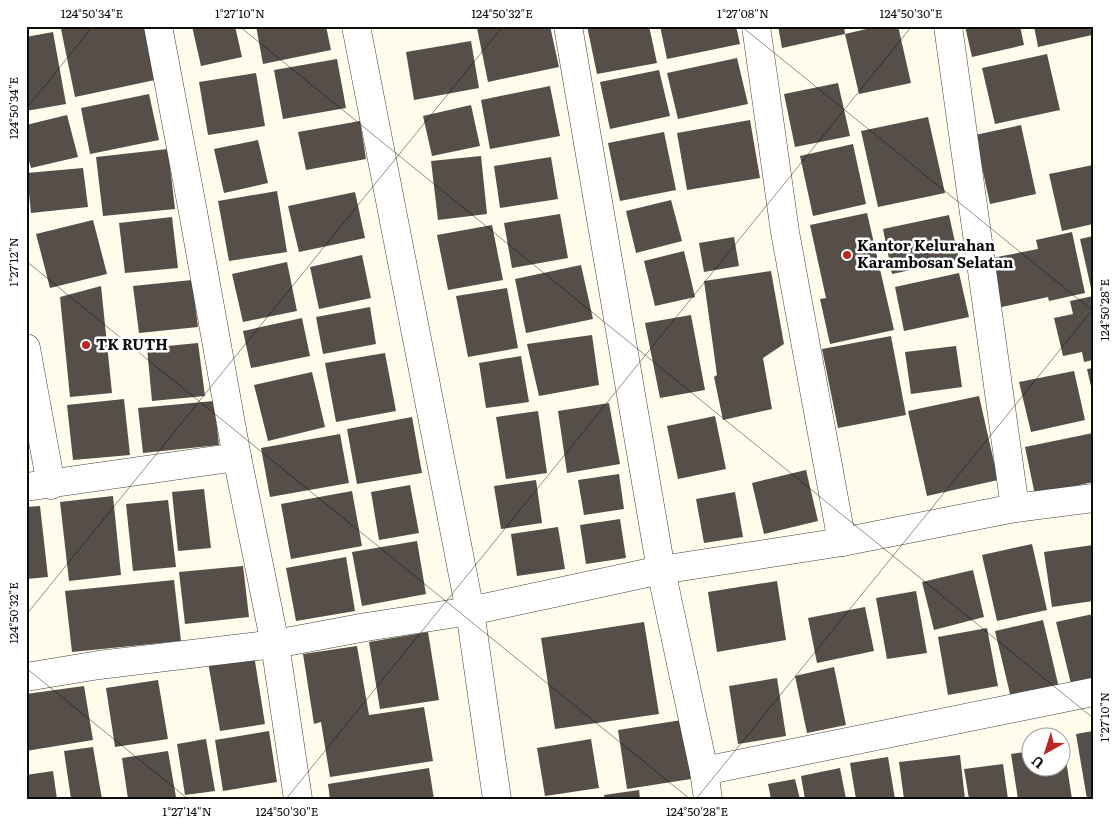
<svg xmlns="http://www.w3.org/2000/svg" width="1119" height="825" font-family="Literata,serif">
<rect width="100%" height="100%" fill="#fffcec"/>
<g fill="#554e49">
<path d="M75,26H144L155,80L75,97L61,29Z"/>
<path d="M192,26H235L242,57L201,66Z"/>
<path d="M256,26H326L331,50L263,64Z"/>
<path d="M484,26H550L559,67L488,82L477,28Z"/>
<path d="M587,26H649L657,63L597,74Z"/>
<path d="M660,26H736L740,44L667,59Z"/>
<path d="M778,26H844L845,34L782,48Z"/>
<path d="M879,26H898L911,83L859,94L845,34Z"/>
<path d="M965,26H1020L1024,45L972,57Z"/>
<path d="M1034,26H1090L1092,35L1038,47Z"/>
<path d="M53,32L66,104L26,111V37Z"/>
<path d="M471,41L479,88L414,100L406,52Z"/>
<path d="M1047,54L1060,110L995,124L982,68Z"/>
<path d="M737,58L748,104L678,119L667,73Z"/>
<path d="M337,59L346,108L283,119L274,70Z"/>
<path d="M659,70L670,116L610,129L600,82Z"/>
<path d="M256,73L265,126L208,135L199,82Z"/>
<path d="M838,83L850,136L795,147L784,94Z"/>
<path d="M550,86L560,136L490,149L481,100Z"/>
<path d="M149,94L159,140L90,154L81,108Z"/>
<path d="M471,105L480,146L432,156L423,116Z"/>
<path d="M67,115L78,157L31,168L26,151V125Z"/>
<path d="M928,117L945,193L878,207L861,131Z"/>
<path d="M750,120L760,178L687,190L677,133Z"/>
<path d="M360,121L366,159L306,170L298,132Z"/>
<path d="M1021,125L1036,194L990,204L975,135Z"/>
<path d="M664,132L676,190L620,201L608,143Z"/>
<path d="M258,140L268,183L224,193L214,149Z"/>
<path d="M853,144L866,204L813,216L800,156Z"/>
<path d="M168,149L175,209L103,216L96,157Z"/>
<path d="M481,156L487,214L438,220L431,161Z"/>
<path d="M551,157L558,199L500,208L494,166Z"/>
<path d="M1093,165V224L1062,231L1049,174Z"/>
<path d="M83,168L88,207L31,213L27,173Z"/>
<path d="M277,191L287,252L229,261L218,201Z"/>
<path d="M355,192L365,238L299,252L288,206Z"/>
<path d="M671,200L682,241L636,253L626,211Z"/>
<path d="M867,213L894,330L830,344L820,299L826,298L810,225Z"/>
<path d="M560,214L568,258L512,268L504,223Z"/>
<path d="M949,215L959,260L892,274L883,229Z"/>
<path d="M172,217L178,268L125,273L119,223Z"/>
<path d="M93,220L107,274L50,288L36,234Z"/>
<path d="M492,225L503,280L448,290L437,235Z"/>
<path d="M1072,232L1085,293L1049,301L1048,297L997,308L987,259L1038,249L1036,240Z"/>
<path d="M1093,236V287L1091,288L1080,239Z"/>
<path d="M734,237L739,266L704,272L699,243Z"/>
<path d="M684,251L695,297L655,306L644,261Z"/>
<path d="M362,255L371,298L319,309L310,267Z"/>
<path d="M287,262L297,311L243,322L232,274Z"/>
<path d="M581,265L593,319L526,333L515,279Z"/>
<path d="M771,271L784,344L763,358L772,409L723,420L714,377L717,375L704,281Z"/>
<path d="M959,273L969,317L904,331L895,287Z"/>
<path d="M192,280L198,327L139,333L133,286Z"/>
<path d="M101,286L112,393L70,397L60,297Z"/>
<path d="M507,288L518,348L468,357L456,296Z"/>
<path d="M1093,296V360L1084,362L1082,352L1063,356L1054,318L1073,314L1070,301Z"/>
<path d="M370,307L376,344L323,354L316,317Z"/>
<path d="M691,315L705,390L660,398L645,323Z"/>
<path d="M302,318L310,356L251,368L243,331Z"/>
<path d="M592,335L599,385L539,396L527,344Z"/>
<path d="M891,336L906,415L838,428L822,349Z"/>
<path d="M198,343L205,396L152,401L147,348Z"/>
<path d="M956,346L962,387L911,394L905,352Z"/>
<path d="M385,353L396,411L336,422L325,363Z"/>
<path d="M521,356L529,402L486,408L479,363Z"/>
<path d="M1093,368V391H1092L1087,369Z"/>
<path d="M1074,371L1085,420L1031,432L1019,382Z"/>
<path d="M312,372L325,427L268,441L254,385Z"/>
<path d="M979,396L998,480L927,496L908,411Z"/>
<path d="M124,399L130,455L73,460L67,405Z"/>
<path d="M214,401L219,445L143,453L138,408Z"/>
<path d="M609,403L620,464L567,473L558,411Z"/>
<path d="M538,411L547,473L506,479L496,417Z"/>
<path d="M715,416L726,469L678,479L667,426Z"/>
<path d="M412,417L422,473L357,484L347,429Z"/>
<path d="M1093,433V482L1035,495L1025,447Z"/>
<path d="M340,434L349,483L270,497L261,448Z"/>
<path d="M806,470L818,521L764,534L752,483Z"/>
<path d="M619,474L624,509L584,515L578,480Z"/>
<path d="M536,480L542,523L501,529L494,486Z"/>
<path d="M410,485L419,533L379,540L371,492Z"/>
<path d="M204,489L211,548L178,551L172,492Z"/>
<path d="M352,491L362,546L291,559L281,504Z"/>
<path d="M735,492L743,537L704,543L696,499Z"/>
<path d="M113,496L121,575L69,581L60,502Z"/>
<path d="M168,500L176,567L133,571L126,504Z"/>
<path d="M40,506L48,577L26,579V507Z"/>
<path d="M620,519L626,558L586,564L580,525Z"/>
<path d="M558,527L565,569L517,576L511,534Z"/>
<path d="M417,541L426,594L362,606L352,552Z"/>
<path d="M1032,544L1047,610L997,621L982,555Z"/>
<path d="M1093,545V601L1052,607L1044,552Z"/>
<path d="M346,557L355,611L296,621L286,568Z"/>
<path d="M243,566L249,617L185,624L179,572Z"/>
<path d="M973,570L984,617L934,630L922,582Z"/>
<path d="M174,580L181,641L72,652L65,591Z"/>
<path d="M777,581L786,640L717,652L708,592Z"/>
<path d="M916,591L927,653L887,659L876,598Z"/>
<path d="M865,607L874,651L817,663L808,618Z"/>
<path d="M1093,614V683L1072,688L1056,622Z"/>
<path d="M1043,620L1059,688L1011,698L995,631Z"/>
<path d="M644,622L659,714L555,729L541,638Z"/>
<path d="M987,628L998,686L948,695L938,637Z"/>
<path d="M428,632L439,700L380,709L369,642Z"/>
<path d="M357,646L369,715L424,707L433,761L330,777L321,722L314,724L303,654Z"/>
<path d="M254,655L265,724L220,731L208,662Z"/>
<path d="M834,667L846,725L807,733L795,676Z"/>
<path d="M777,678L786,736L738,744L729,686Z"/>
<path d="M158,680L168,739L115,747L106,688Z"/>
<path d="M84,686L93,740L26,751V694Z"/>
<path d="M682,720L691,779L627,789L618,730Z"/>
<path d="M269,731L277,782L223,791L215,740Z"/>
<path d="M1093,731V799H1087L1076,734Z"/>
<path d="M206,739L215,791L185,795L177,744Z"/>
<path d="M591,739L599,788L545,796L537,748Z"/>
<path d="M93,747L102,799H71L64,751Z"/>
<path d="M1062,747H1064L1072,799H1018L1011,754L1032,751V768H1062Z"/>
<path d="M168,751L176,797L164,799H128L122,758Z"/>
<path d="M960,755L965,799H904L899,762Z"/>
<path d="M888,757L895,799H856L850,763Z"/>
<path d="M1003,764L1008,799H969L964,769Z"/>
<path d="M429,768L434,799H330L328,784Z"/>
<path d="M840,768L846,799H805L801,776Z"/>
<path d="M53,771L57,799H26V775Z"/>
<path d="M795,779L800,799H771L768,784Z"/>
<path d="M639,790L640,799H605L604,795Z"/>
</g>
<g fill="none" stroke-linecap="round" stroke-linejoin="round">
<defs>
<g id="minor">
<path d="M356,26L470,611L497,799"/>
<path d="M568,26L661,570L704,771L708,799"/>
<path d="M756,26L785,232L842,542"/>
<path d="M948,26L1015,508"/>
<path d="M26,348L51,485"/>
<path d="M237,457L275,644L298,799"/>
<path d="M26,487L237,457L193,212L158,26"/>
<path d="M26,677L99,665L275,644L366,627L470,611L661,570L842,542L1015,508L1093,498"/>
<path d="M704,771L1093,692"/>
</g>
</defs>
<use href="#minor" stroke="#3f3f3f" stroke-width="29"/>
<use href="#minor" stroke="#fff" stroke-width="28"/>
</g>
<path fill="none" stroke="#0c0c0c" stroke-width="1" stroke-opacity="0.45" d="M239,26L1093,718M741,26L1093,311M26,109L93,26M26,261L690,799M26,615L503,26M26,668L188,799M286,799L912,26M696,799L1093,309"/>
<g fill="#bb2725" stroke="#fff" stroke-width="2">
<circle cx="847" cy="255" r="5"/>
<circle cx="86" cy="345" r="5"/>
</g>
<g text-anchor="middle" stroke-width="5" stroke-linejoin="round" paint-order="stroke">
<g font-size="15" font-weight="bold" fill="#0c0c0c" stroke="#fff" text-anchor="start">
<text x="857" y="251">Kantor Kelurahan<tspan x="857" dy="17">Karambosan Selatan</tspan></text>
<text x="96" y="350">TK RUTH</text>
</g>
</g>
<rect width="1119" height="825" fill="none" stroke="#ffffff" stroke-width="55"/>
<g transform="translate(1046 752) rotate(219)"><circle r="24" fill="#ffffff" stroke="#9e9e9e"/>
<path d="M0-4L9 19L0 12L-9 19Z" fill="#bb2725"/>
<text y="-8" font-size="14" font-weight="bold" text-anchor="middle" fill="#0c0c0c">U</text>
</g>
<rect x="28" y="28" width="1064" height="770" fill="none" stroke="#0c0c0c" stroke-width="2"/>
<g font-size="12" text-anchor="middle" fill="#0c0c0c">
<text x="92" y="18">124°50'34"E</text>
<text x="240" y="18">1°27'10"N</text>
<text x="502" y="18">124°50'32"E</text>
<text x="743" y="18">1°27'08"N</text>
<text x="911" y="18">124°50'30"E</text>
<text transform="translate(14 108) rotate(-90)" y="4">124°50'34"E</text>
<text transform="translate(14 262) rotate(-90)" y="4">1°27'12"N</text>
<text transform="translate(1105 310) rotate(-90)" y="4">124°50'28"E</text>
<text transform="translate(14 613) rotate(-90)" y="4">124°50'32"E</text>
<text transform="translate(1105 717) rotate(-90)" y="4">1°27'10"N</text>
<text x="187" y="816">1°27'14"N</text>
<text x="287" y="816">124°50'30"E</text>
<text x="697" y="816">124°50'28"E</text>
</g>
</svg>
